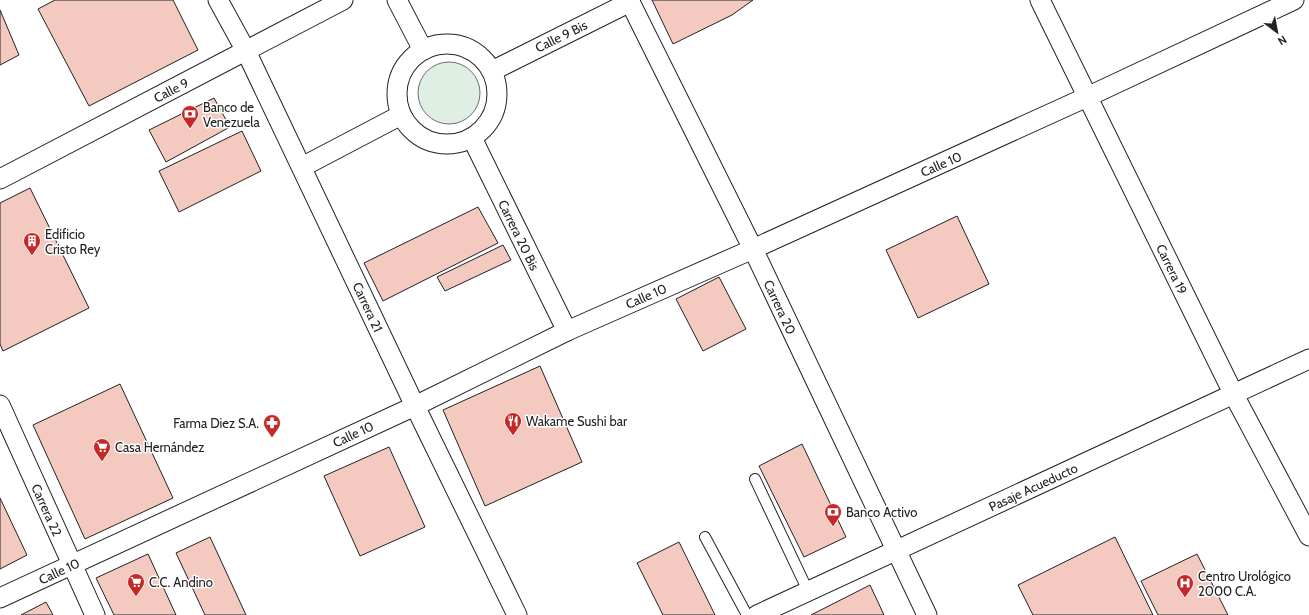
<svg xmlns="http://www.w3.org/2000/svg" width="1309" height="615" font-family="Cabin,sans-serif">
<rect width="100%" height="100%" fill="#fff"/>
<circle fill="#e0efe3" stroke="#6f6f6f" cx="449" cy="93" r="31"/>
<g fill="#f3c9c0" stroke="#222">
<path d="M55,0H173L198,50L89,106L38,9Z"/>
<path d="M652,0H753L732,15L673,44Z"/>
<path d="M0,10L19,55L0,65Z"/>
<path d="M214,98L230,127L166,162L149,130Z"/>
<path d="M242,131L261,171L179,212L159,171Z"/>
<path d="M30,188L89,308L3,351L0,344V203Z"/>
<path d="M478,207L498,243L383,301L364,263Z"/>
<path d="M957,216L989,284L918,318L886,250Z"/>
<path d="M503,245L511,260L445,291L437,277Z"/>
<path d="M719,277L746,329L703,351L676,299Z"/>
<path d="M540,366L582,462L485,506L443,410Z"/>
<path d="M120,384L173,498L85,539L33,425Z"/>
<path d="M802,444L846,537L804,557L759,466Z"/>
<path d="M389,447L425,527L360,556L324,476Z"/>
<path d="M0,498L27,555L0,569Z"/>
<path d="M210,537L246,615H205L176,553Z"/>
<path d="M1115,537L1153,615H1033L1018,585Z"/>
<path d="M679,542L715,615H663L637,563Z"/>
<path d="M148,554L176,615H114L96,578Z"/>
<path d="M1197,554L1228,615H1158L1141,581Z"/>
<path d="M870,585L884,615H811Z"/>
<path d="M46,602L53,615H21Z"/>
</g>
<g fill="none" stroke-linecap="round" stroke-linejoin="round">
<defs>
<g id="lane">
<path d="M755,479L808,591"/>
<path d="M705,537L747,615"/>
</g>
<g id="street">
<path d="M218,0L246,51L415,406L517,615"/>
<path d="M397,0L423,50"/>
<path d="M629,0L753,249L927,615"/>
<path d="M1040,0L1234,395L1309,536"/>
<circle cx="447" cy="94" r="50"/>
<path d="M492,71L630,2"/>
<path d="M472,138L567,331"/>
<path d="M302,167L401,115"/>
<path d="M0,179L343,0"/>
<path d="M0,405L95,615"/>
<path d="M0,598L415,406L567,331L753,249L1087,97L1294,0"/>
<path d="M757,615L1309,359"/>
</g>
</defs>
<use href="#lane" stroke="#222" stroke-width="12"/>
<use href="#street" stroke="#222" stroke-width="21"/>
<use href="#lane" stroke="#fff" stroke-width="10"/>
<use href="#street" stroke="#fff" stroke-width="19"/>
</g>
<defs>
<symbol id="bank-pin" viewBox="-11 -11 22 30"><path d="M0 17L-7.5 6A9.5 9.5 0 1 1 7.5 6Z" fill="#c62828" stroke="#fff"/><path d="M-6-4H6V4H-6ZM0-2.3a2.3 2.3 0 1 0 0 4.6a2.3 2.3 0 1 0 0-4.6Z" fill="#fff"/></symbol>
<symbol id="building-pin" viewBox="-11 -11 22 30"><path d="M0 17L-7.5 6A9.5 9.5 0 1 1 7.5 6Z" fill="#c62828" stroke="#fff"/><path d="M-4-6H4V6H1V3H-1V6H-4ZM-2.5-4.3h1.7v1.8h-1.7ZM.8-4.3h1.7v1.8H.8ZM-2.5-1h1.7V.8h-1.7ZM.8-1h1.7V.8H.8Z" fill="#fff"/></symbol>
<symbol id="restaurant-pin" viewBox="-11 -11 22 30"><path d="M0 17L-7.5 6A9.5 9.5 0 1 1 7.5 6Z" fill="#c62828" stroke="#fff"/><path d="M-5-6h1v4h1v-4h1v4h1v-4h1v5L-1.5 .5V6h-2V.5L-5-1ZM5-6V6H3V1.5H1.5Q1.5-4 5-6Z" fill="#fff"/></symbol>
<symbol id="pharmacy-pin" viewBox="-11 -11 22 30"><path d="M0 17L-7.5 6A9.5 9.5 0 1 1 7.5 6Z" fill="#c62828" stroke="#fff"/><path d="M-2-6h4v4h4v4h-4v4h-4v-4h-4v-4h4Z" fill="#fff"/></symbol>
<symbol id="supermarket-pin" viewBox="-11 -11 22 30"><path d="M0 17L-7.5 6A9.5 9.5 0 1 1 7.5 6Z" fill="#c62828" stroke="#fff"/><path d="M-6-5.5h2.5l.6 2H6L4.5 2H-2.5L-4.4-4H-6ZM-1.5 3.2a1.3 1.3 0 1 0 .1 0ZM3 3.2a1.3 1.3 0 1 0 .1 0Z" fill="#fff"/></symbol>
<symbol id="hospital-pin" viewBox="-11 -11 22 30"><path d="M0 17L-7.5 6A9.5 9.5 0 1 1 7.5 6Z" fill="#c62828" stroke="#fff"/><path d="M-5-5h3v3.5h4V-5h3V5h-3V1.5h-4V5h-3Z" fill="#fff"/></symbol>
</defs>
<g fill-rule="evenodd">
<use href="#bank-pin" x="180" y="104" width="20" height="27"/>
<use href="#building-pin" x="22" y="231" width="20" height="27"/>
<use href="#restaurant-pin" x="503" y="411" width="20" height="27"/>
<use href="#pharmacy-pin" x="262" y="413" width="20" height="27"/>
<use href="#supermarket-pin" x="92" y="437" width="20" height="27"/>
<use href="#bank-pin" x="823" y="502" width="20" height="27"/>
<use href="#supermarket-pin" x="126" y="572" width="20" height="27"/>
<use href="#hospital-pin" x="1175" y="573" width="20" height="27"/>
</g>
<g text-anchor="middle" stroke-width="3" stroke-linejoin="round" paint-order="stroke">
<g font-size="13" fill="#222" stroke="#fff">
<text transform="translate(561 36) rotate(-26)" y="5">Calle 9 Bis</text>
<text transform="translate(171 90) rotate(-27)" y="5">Calle 9</text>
<text transform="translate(941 164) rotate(-24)" y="5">Calle 10</text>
<text transform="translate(519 235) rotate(64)" y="5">Carrera 20 Bis</text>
<text transform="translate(1172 269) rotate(64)" y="5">Carrera 19</text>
<text transform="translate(646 296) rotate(-24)" y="5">Calle 10</text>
<text transform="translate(368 307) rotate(65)" y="5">Carrera 21</text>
<text transform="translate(780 307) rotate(65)" y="5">Carrera 20</text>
<text transform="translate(353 434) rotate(-25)" y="5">Calle 10</text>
<text transform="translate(1033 487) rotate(-25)" y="5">Pasaje Acueducto</text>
<text transform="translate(47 510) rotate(66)" y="5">Carrera 22</text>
<text transform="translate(59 571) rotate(-25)" y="5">Calle 10</text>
</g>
<g font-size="13" fill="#222" stroke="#fff" text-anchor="start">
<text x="203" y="112">Banco de<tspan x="203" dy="15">Venezuela</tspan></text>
<text x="45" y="239">Edificio<tspan x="45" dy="15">Cristo Rey</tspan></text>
<text x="526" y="426">Wakame Sushi bar</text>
<text x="259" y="428" text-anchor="end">Farma Diez S.A.</text>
<text x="115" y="452">Casa Hernández</text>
<text x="846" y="517">Banco Activo</text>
<text x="1198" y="581">Centro Urológico<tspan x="1198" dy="15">2000 C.A.</tspan></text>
<text x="149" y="587">C.C. Andino</text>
</g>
</g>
<g transform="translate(1277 32) rotate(148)" stroke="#ffffff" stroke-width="3" paint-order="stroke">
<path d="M0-3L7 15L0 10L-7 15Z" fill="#222222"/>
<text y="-6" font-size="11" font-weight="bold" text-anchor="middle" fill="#222222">N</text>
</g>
</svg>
